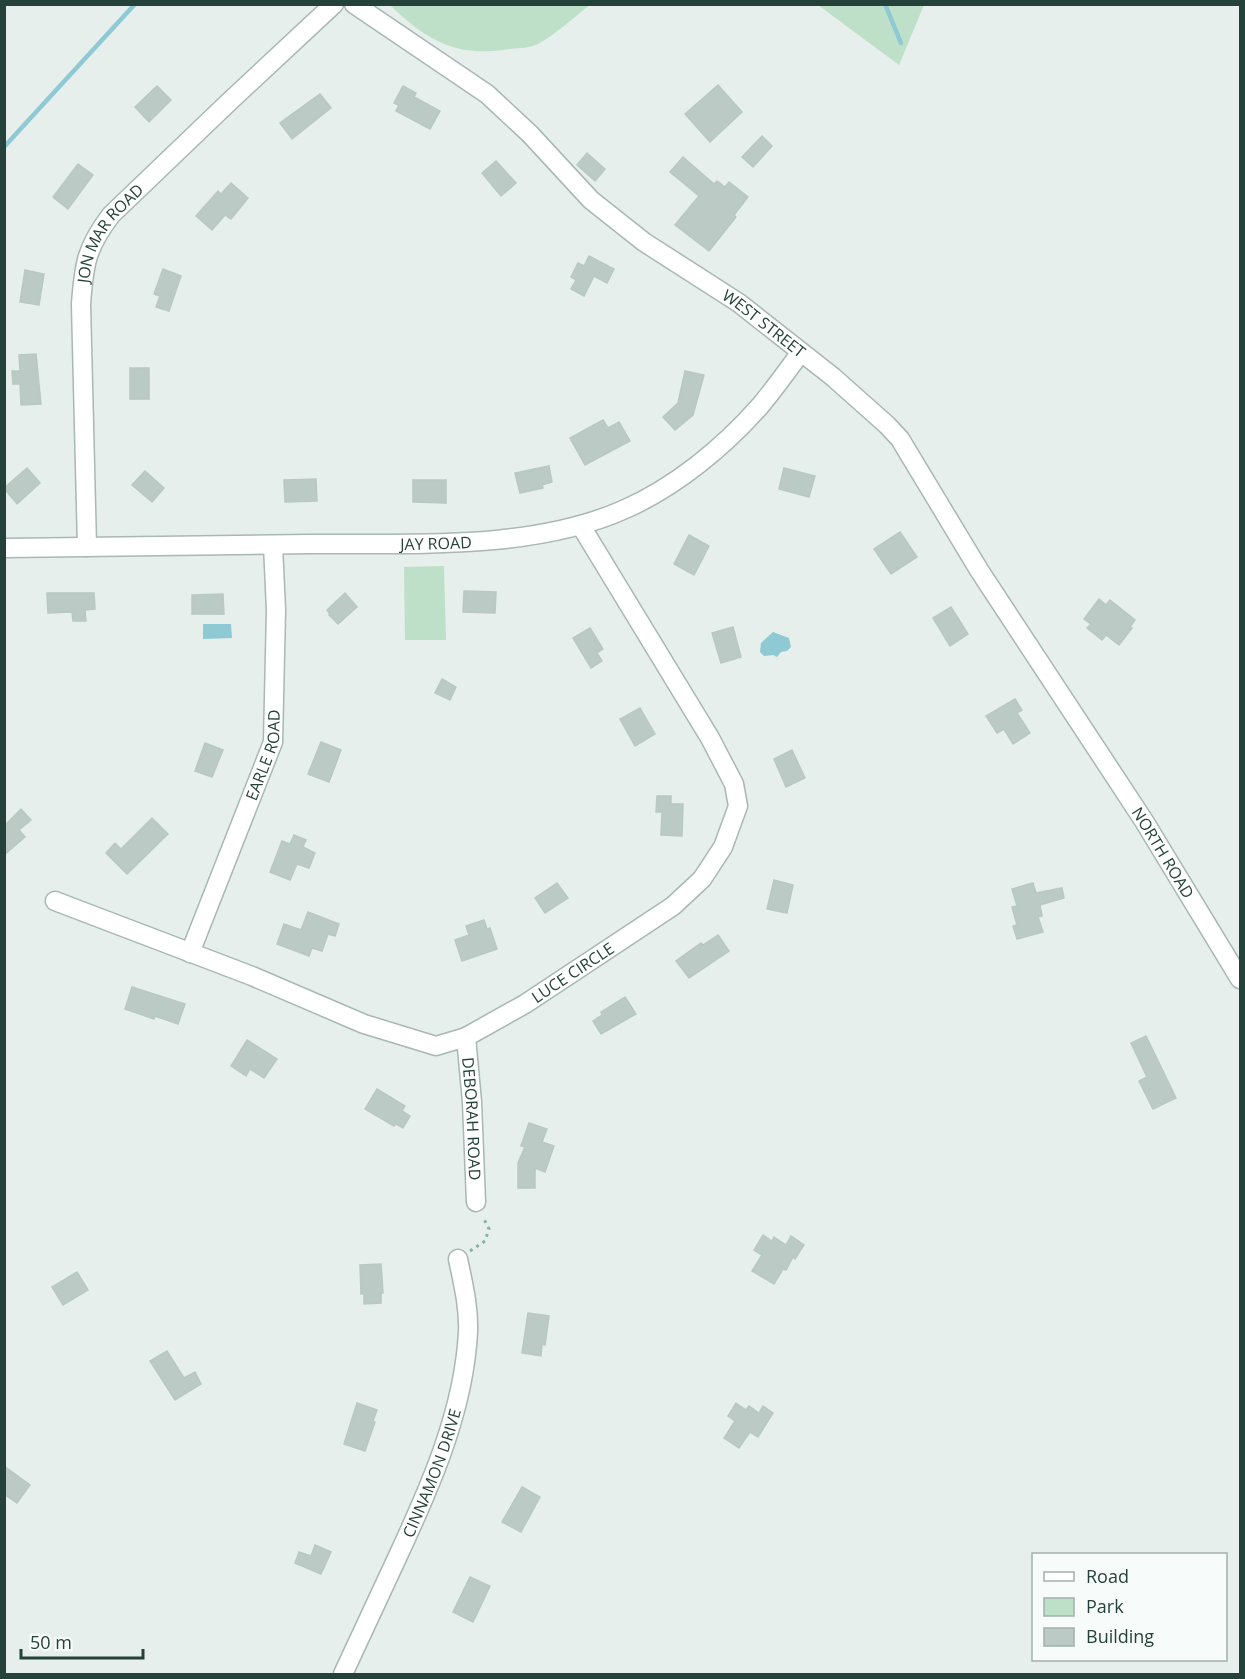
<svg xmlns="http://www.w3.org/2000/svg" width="1245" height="1679" font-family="'Open Sans',sans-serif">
<rect width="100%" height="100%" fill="#e6efeb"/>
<g fill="#bfe0c8">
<path d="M390,5H590C574,17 555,35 538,44C530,48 519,48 510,49C457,58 427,41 390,5Z"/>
<path d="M818,5H924L899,65Z"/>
<path d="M444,566L446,640H405L404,567Z"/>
</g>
<g fill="#8ec9d4">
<path d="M203,624H231L232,638L203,639Z"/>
<path d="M773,632L789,638L791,647L787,651L781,652L777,657L773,655L764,656L760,652L761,643Z"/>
</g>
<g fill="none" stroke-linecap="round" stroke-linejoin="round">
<g stroke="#8ec9d4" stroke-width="4.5">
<path d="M885,4L901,43"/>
<path d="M4,147L135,4"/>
</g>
</g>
<g fill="#bbcac4" stroke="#b8c9c2" stroke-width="1.5">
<path d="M718,85L742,112L710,142L685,114Z"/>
<path d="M157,86L171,100L149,122L135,107Z"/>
<path d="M403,86L416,93L414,97L440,111L430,129L396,111L399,105L394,103Z"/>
<path d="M320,94L331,108L292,139L280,123Z"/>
<path d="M762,136L772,146L753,167L742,157Z"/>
<path d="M587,153L605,169L595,181L577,165Z"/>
<path d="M683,157L714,184L717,181L725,187L729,182L748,197L734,215L736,217L709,251L675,225L699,196L670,172Z"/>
<path d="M496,161L516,183L501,196L482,173Z"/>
<path d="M78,164L93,175L68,209L53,197Z"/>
<path d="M231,183L248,198L231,219L225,215L212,230L196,216L218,191L221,194Z"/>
<path d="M589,256L614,269L607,283L594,276L584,296L571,289L576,280L571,277L578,263L584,266Z"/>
<path d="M163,269L181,276L169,311L156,307L160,296L154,294Z"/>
<path d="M25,270L44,274L39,305L20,302Z"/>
<path d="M36,354L41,404L21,405L20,384H13L12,371H20L19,355Z"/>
<rect x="130" y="368" width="19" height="31"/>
<path d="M685,371L704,375L693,415L675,430L663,417L678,403Z"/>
<path d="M603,420L608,428L619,422L630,441L585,465L570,438Z"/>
<path d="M549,466L552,482L542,485L543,488L520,493L515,473Z"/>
<path d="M27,468L40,483L17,504L4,488Z"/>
<path d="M784,468L815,476L809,497L779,489Z"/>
<path d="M145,471L164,488L152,502L132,485Z"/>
<path d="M316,479L317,501L285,502L284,480Z"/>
<path d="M413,480H446V503L413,502Z"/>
<path d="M900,532L917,557L891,574L874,549Z"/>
<path d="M689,535L709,546L694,575L674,564Z"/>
<path d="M464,591L496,592L495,613L463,612Z"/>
<path d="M47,593H94L95,609L85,610L86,621H73L72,612L48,613Z"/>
<path d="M345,593L357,607L338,624L329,615L330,614L327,610Z"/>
<path d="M223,594L224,614H192V595Z"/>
<path d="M1099,599L1106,605L1110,600L1135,620L1130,627L1132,628L1119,645L1106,635L1102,640L1087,628L1091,624L1084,619Z"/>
<path d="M951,607L968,634L950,646L933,618Z"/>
<path d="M733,627L741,657L721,663L712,633Z"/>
<path d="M590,628L603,649L597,653L602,661L591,668L573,638Z"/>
<path d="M442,679L456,687L450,700L435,693Z"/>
<path d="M1015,699L1022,710L1017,713L1030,733L1013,744L1004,729L997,733L986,716Z"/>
<path d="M640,708L655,734L635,746L620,719Z"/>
<path d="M321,742L341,750L329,782L308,774Z"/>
<path d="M205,743L223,750L212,777L195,771Z"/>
<path d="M792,750L805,778L786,787L774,759Z"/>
<path d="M657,796H671V804H683L682,836L661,835L662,812H656Z"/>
<path d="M21,809L31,820L19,830L25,837L4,855V826Z"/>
<path d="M152,818L168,834L127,874L106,853L115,843L121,849Z"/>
<path d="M294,835L306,840L303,847L315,853L309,868L297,864L290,880L270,872L282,841L290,844Z"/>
<path d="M774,880L793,885L787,913L767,909Z"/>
<path d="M557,883L568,898L545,913L535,898Z"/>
<path d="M1033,883L1036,893L1062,888L1064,898L1040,905L1042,916L1038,917L1043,932L1017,939L1013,926L1017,925L1012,907L1017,906L1012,889Z"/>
<path d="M308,912L339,924L335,936L328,934L322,951L312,948L309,956L277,944L284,924L301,930Z"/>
<path d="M484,920L487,929L490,928L497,949L462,961L455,940L469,935L466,926Z"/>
<path d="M718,935L729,951L689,978L676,961L701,943L703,945Z"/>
<path d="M132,987L185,1004L178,1024L155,1016L154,1019L125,1009Z"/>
<path d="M625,997L636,1014L601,1034L593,1021L602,1015L601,1012Z"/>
<path d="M1146,1036L1176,1098L1153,1109L1139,1081L1147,1077L1131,1043Z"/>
<path d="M247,1040L277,1059L264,1078L250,1069L246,1076L231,1066Z"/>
<path d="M377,1089L405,1106L402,1111L410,1116L403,1128L396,1124L394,1126L365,1109Z"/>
<path d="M529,1123L547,1129L542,1142L554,1146L545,1172L535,1168V1188H518V1163L525,1147L521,1146Z"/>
<path d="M763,1235L772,1241L774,1237L786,1245L791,1236L804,1245L795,1259L793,1257L786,1270L783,1269L774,1284L752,1271L762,1255L754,1250Z"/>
<path d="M381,1264L383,1293H381V1303L364,1304V1294H361L360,1265Z"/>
<path d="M77,1272L88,1290L63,1305L52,1287Z"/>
<path d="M528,1313L549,1316L545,1345L542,1344L541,1356L522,1353Z"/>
<path d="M167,1351L184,1378L195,1372L201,1384L175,1400L150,1361Z"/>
<path d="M357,1403L377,1410L373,1421L375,1422L365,1451L344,1444Z"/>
<path d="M736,1403L746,1410L749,1406L759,1413L763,1406L773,1413L758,1437L750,1432L739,1448L724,1438L735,1421L728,1416Z"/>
<path d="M4,1466L30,1485L17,1503L4,1494Z"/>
<path d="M522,1487L540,1497L521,1532L502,1522Z"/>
<path d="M315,1545L331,1552L321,1574L295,1563L299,1552L311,1556Z"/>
<path d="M470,1577L490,1586L473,1622L453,1612Z"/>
</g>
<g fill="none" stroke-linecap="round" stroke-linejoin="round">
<defs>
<g id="minor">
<path id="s1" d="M354,4L487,94L530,134L591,200L644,242L739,303L833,377L887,425L900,439L979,570L1144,821L1240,979"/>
<path id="s2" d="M87,547L81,304C84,264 86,248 111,215L230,101L334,4"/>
<path id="s3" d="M4,548C106,547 208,545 309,544C409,543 530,551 623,510C674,488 723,448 760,406C774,389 788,370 801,352"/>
<path id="s4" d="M55,901L252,976L364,1024L436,1046L466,1037L525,1004L673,906L702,879L723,847L738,806L734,784L710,738L581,526"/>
<path id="s5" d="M190,953L273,742L276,610L273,545"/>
<path id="s6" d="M466,1037L472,1102L476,1202"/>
<path id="s7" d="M343,1674C361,1636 379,1597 397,1558C430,1487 464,1411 468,1332C469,1307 463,1283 458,1259"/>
</g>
</defs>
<use href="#minor" stroke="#a8b8b2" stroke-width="21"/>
<path stroke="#86b3a5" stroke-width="3" stroke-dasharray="3 4.5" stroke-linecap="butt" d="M470,1251L485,1241L489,1229L483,1217"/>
<use href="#minor" stroke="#fff" stroke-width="18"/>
</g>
<g text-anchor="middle" stroke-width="5" stroke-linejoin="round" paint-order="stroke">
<g font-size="16" fill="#24423a" stroke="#f7fbf9">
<text dy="6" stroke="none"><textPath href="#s2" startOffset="322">JON MAR ROAD</textPath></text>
<text dy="6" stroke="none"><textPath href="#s1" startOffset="522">WEST STREET</textPath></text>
<text dy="6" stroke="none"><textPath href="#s3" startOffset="432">JAY ROAD</textPath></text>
<text dy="6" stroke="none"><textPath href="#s5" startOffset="212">EARLE ROAD</textPath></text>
<text dy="6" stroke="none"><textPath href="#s1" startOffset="1191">NORTH ROAD</textPath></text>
<text dy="6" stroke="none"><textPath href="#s4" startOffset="564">LUCE CIRCLE</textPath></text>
<text dy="6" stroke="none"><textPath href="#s6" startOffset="82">DEBORAH ROAD</textPath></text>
<text dy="6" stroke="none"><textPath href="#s7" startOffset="220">CINNAMON DRIVE</textPath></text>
</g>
</g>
<rect width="1245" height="1679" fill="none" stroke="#24423a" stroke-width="12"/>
<rect x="1032" y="1553" width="195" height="108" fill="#f7fbf9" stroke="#a3b1ad" stroke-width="1.5"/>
<rect x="1044" y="1572" width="30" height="9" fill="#ffffff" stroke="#a3b1ad" stroke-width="1.5"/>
<text x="1086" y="1583" font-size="18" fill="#24423a">Road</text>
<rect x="1044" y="1598" width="30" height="18" fill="#bfe0c8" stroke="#a3b1ad" stroke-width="1.5"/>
<text x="1086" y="1613" font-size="18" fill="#24423a">Park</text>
<rect x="1044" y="1628" width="30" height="18" fill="#bbcac4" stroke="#a3b1ad" stroke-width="1.5"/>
<text x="1086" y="1643" font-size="18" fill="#24423a">Building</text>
<path d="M21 1649v9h122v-9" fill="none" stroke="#24423a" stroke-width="3"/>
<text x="30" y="1649" font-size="18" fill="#24423a" stroke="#f7fbf9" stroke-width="4.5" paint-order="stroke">50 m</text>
</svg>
